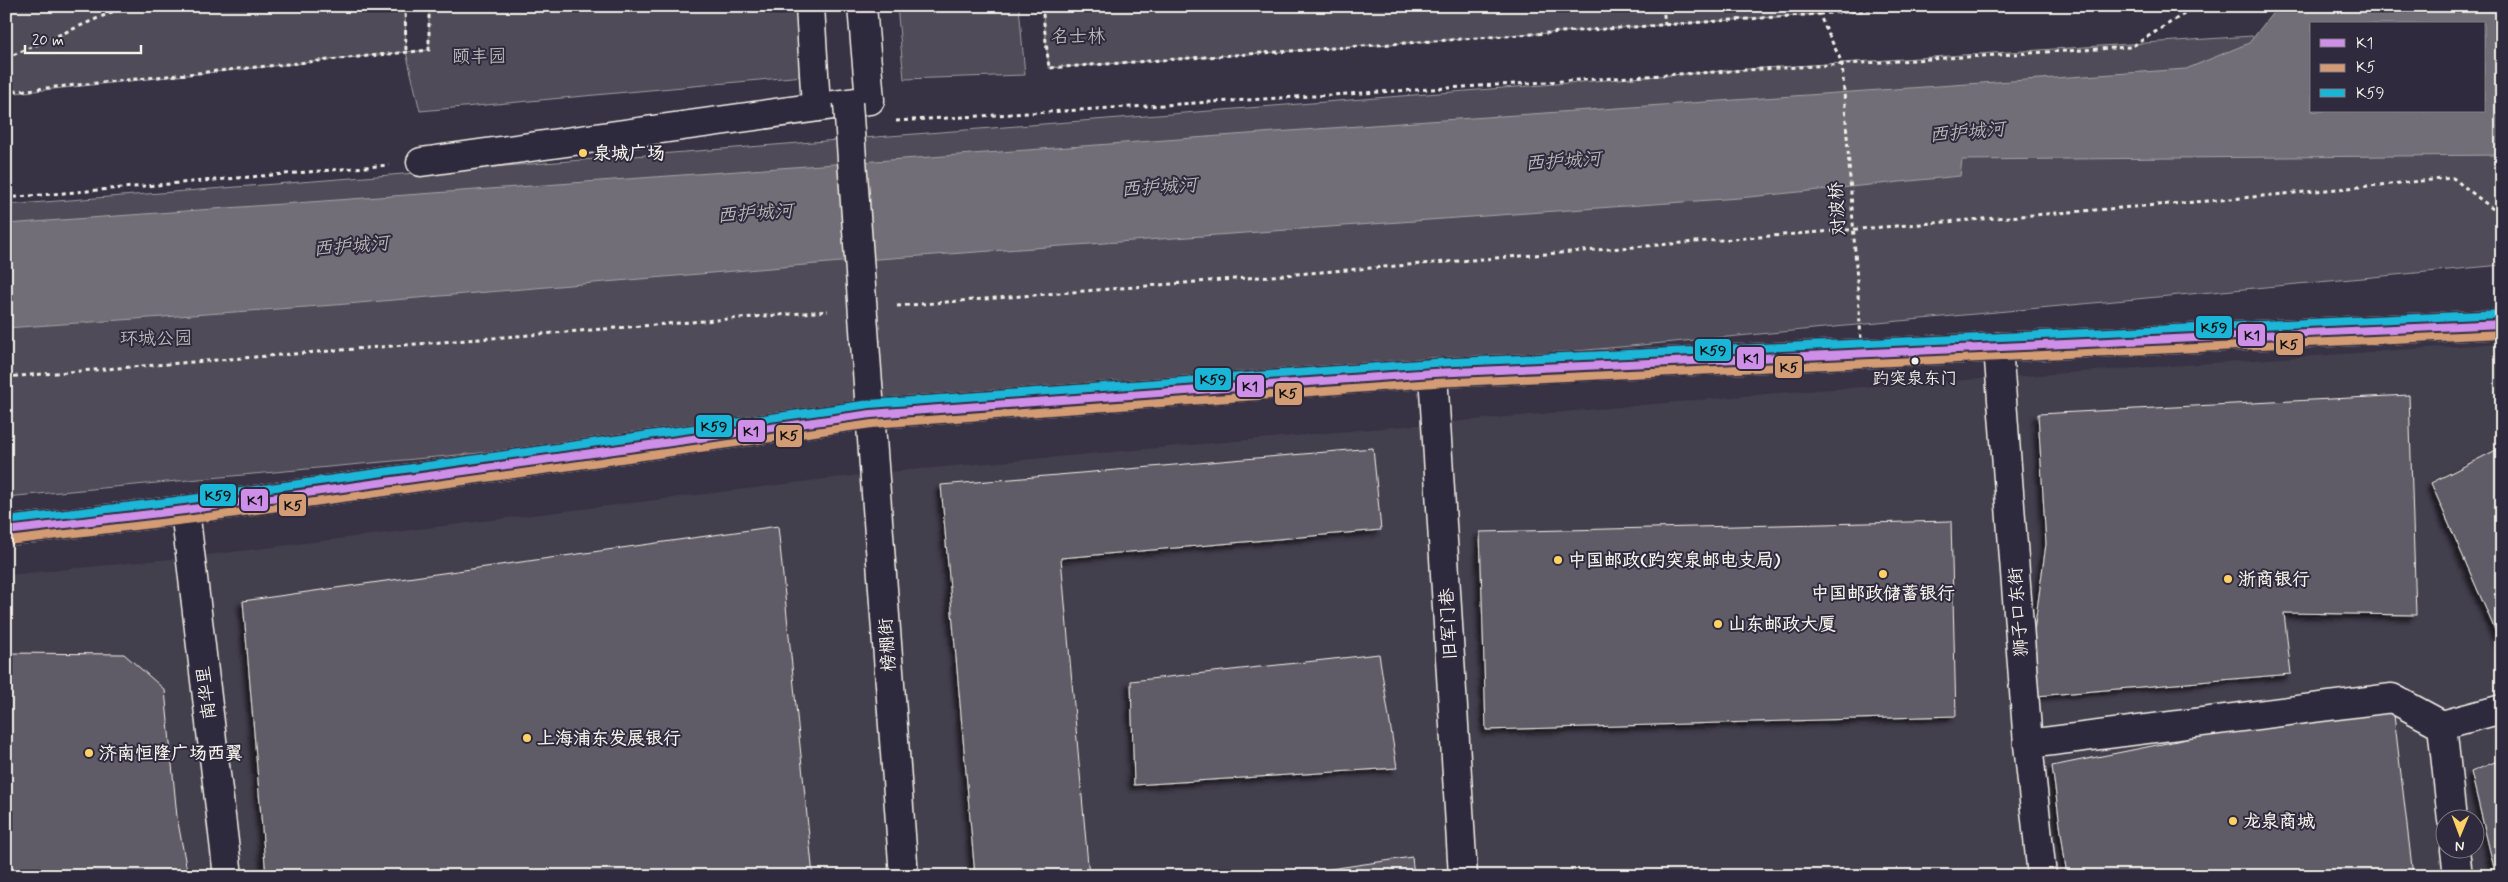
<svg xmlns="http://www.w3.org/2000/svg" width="2508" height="882" font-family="Mynerve,'LXGW WenKai TC',sans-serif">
<defs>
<filter id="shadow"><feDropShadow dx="-4.5" dy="4.5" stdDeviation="2.5" flood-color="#0009"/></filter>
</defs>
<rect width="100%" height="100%" fill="#373244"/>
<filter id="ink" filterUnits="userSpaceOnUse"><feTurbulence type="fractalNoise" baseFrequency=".02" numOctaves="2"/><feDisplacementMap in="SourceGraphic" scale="10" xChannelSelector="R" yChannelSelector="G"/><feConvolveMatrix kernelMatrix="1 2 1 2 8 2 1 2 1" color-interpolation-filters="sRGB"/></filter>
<g filter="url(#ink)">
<path fill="#433f4e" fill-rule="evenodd" d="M2502,343V876H6V575L190,557L875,473L1789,392ZM2446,820H2476V850H2446Z"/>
<g fill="#504b59" stroke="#a29ea0">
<path d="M6,6H405L406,52L429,50V6H810L814,75L420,111L406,52L6,94Z"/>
<path d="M897,6H1019L1025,75L904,79Z"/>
<path d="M1042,6H1818L1819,14L1049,68Z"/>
<path d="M2502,31V265L6,497V205L1734,70L2252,36L2312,111H2484Z"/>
</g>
<path fill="#726e77" stroke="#a6a2a4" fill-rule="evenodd" d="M2278,6H2502V155L1962,160L1960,176L1739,198L864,260L335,305L6,328V224L1414,122L2186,69L2249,43ZM2312,24H2484V111H2312Z"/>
<g fill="#5f5c67" stroke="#f4f1e8" filter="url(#shadow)">
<path d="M2409,395L2416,615L2284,613L2291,674L2025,697L2046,544L2038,414Z"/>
<path d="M2502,447V646L2431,483Z"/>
<path d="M1373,448L1381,530L1061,558L1089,876H975L941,485Z"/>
<path d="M1951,521L1956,716L1486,730L1480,532Z"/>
<path d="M778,526L813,876H266L243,601Z"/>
<path d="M6,653L124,654L165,690L177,817L188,876H6Z"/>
<path d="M1379,654L1397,768L1134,785L1131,681Z"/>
<path d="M2392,698L2413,876H2067L2052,766Z"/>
<path d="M2502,759V869L2495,872L2471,772Z"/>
<path d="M1412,857L1414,876H1283Z"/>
</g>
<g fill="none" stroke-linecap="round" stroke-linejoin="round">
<defs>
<g id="minor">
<path d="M810,6L816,107"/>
<path d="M421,162L870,100L862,6"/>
<path d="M865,343L904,876"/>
<path d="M1998,347L2028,744L2042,876"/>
<path d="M1433,373L1463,876"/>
<path d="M185,510L228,876"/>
<path d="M6,531L185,510L871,414L1433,373L2502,324"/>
<path d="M2442,725L2452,820"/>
<path d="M2028,744L2392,698L2442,725L2502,709"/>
<path d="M2455,850L2458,876"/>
</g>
</defs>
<use href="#minor" stroke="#f4f1e8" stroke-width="31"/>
<g stroke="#f4f1e8" stroke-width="3" stroke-dasharray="4 4" stroke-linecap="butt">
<path d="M405,6L406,52"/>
<path d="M1042,6L1049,68L1819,14L1842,63"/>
<path d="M1663,6L1665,25"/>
<path d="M1818,6L1819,14L1916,6"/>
<path d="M6,58L126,6"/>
<path d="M6,92L429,50V6"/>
<path d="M896,121L2131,47L2197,6"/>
<path d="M6,198L389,165"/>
<path d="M897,306L2220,200L2453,178L2502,216"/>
<path d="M6,377L828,311"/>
</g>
<use href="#minor" stroke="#2f2a3d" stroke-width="28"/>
<defs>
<path id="minor-bridge" d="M848,103L865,343"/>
</defs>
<use href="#minor-bridge" stroke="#f4f1e8" stroke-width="31" stroke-linecap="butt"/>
<path stroke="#f4f1e8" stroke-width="3" stroke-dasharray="4 4" stroke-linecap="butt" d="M1842,63L1862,353"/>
<use href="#minor-bridge" stroke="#2f2a3d" stroke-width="28"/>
<defs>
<path id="bus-1" d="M6,531L185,510L871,414L1433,373L2502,324"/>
<path id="bus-2" d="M7,541L186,520L872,424L1434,383L2502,334"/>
<path id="bus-3" d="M6,521L184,500L870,404L1433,363L2502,314"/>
</defs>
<use href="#bus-1" stroke="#2f2a3d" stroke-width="11"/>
<use href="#bus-2" stroke="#2f2a3d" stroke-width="11"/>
<use href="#bus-3" stroke="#2f2a3d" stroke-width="11"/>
<use href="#bus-1" stroke="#ce8fe9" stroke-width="8"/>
<use href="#bus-2" stroke="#d39c74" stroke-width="8"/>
<use href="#bus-3" stroke="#1ab6d8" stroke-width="8"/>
</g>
</g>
<g fill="#ffd166" stroke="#2f2a3d" stroke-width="2">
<circle cx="583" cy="153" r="5"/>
<circle cx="1558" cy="560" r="5"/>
<circle cx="1883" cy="574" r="5"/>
<circle cx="2228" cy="579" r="5"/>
<circle cx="1718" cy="624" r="5"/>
<circle cx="527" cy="738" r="5"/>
<circle cx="89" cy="753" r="5"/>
<circle cx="2233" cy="821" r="5"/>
</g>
<circle fill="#f4f1e8" stroke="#2f2a3d" stroke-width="2" cx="1915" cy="361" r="4.5"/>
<g text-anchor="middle" stroke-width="4" stroke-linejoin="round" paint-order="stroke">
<g font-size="17" fill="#f4f1e8" stroke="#2f2a3d">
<text x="1915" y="384">趵突泉东门</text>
</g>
<g font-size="18" fill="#bbb7b6" stroke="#2f2a3d">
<text x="1078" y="42">名士林</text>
<text x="479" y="62">颐丰园</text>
<text x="156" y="344">环城公园</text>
</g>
<g font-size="18" font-weight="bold" fill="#f4f1e8" stroke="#2f2a3d" text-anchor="start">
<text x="593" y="159">泉城广场</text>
<text x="1568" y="566">中国邮政(趵突泉邮电支局)</text>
<text x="2238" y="585">浙商银行</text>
<text x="1883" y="599" text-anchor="middle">中国邮政储蓄银行</text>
<text x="1728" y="630">山东邮政大厦</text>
<text x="537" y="744">上海浦东发展银行</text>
<text x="99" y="759">济南恒隆广场西翼</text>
<text x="2243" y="827">龙泉商城</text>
</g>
<g font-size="18" fill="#f4f1e8" stroke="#2f2a3d">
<text transform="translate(1837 209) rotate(-94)" y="6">对波桥</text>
<text transform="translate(2018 612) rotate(-94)" y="6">狮子口东街</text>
<text transform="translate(1448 624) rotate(-93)" y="6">旧军门巷</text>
<text transform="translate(887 645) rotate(-94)" y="6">榜棚街</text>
<text transform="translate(206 693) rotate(-97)" y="6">南华里</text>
</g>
<g font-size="19" font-style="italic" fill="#bab6b5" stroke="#2f2a3d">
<text transform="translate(1967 131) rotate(-5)" y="7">西护城河</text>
<text transform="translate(1563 160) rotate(-4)" y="7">西护城河</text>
<text transform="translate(1159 186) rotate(-4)" y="7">西护城河</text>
<text transform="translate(755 212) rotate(-4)" y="7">西护城河</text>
<text transform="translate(351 245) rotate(-5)" y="7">西护城河</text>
</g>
</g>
<g stroke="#2f2a3d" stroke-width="2">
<rect x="2195" y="315" width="38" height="24" rx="5" fill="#1ab6d8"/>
<rect x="2237" y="323" width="29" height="24" rx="5" fill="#ce8fe9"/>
<rect x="2275" y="332" width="29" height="24" rx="5" fill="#d39c74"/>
<rect x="1694" y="338" width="38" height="24" rx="5" fill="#1ab6d8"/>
<rect x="1736" y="346" width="29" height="24" rx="5" fill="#ce8fe9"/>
<rect x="1774" y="355" width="29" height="24" rx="5" fill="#d39c74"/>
<rect x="1194" y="367" width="38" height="24" rx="5" fill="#1ab6d8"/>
<rect x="1236" y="374" width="29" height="24" rx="5" fill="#ce8fe9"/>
<rect x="1274" y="382" width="29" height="24" rx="5" fill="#d39c74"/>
<rect x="695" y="414" width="38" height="24" rx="5" fill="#1ab6d8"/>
<rect x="737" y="419" width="29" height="24" rx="5" fill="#ce8fe9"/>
<rect x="775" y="424" width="28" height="24" rx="5" fill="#d39c74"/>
<rect x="199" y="483" width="38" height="24" rx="5" fill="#1ab6d8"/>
<rect x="240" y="488" width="29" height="24" rx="5" fill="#ce8fe9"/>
<rect x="278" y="493" width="29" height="24" rx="5" fill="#d39c74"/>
</g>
<g font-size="14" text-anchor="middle" font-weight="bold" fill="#111">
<text x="2214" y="332">K59</text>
<text x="2252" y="340">K1</text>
<text x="2289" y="349">K5</text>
<text x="1713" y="355">K59</text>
<text x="1751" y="363">K1</text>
<text x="1789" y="372">K5</text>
<text x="1213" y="384">K59</text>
<text x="1250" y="391">K1</text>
<text x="1288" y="398">K5</text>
<text x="714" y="431">K59</text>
<text x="751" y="436">K1</text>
<text x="789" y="440">K5</text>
<text x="218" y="500">K59</text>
<text x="255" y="505">K1</text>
<text x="293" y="510">K5</text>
</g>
<rect width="2508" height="882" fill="none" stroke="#2f2a3d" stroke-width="25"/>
<rect x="12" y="12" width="2483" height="857" fill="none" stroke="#f4f1e8" stroke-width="2" filter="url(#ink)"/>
<rect x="2310" y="22" width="175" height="90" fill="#2f2a3d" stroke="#7e7a81"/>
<rect x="2320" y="39" width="25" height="8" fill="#ce8fe9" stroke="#7e7a81"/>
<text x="2356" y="48" font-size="15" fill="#f4f1e8">K1</text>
<rect x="2320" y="64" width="25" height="8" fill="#d39c74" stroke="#7e7a81"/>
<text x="2356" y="72" font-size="15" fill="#f4f1e8">K5</text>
<rect x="2320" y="89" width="25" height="8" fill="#1ab6d8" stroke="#7e7a81"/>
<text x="2356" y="98" font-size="15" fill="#f4f1e8">K59</text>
<g transform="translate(2460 834) rotate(181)"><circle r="24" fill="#2f2a3d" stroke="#7e7a81"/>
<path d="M0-4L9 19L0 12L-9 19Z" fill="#ffd166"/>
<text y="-8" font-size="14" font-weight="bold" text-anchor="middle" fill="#f4f1e8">N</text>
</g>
<path d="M25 45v8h116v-8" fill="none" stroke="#f4f1e8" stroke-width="2.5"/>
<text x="32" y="45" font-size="15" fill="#f4f1e8" stroke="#2f2a3d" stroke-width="4" paint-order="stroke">20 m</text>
</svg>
